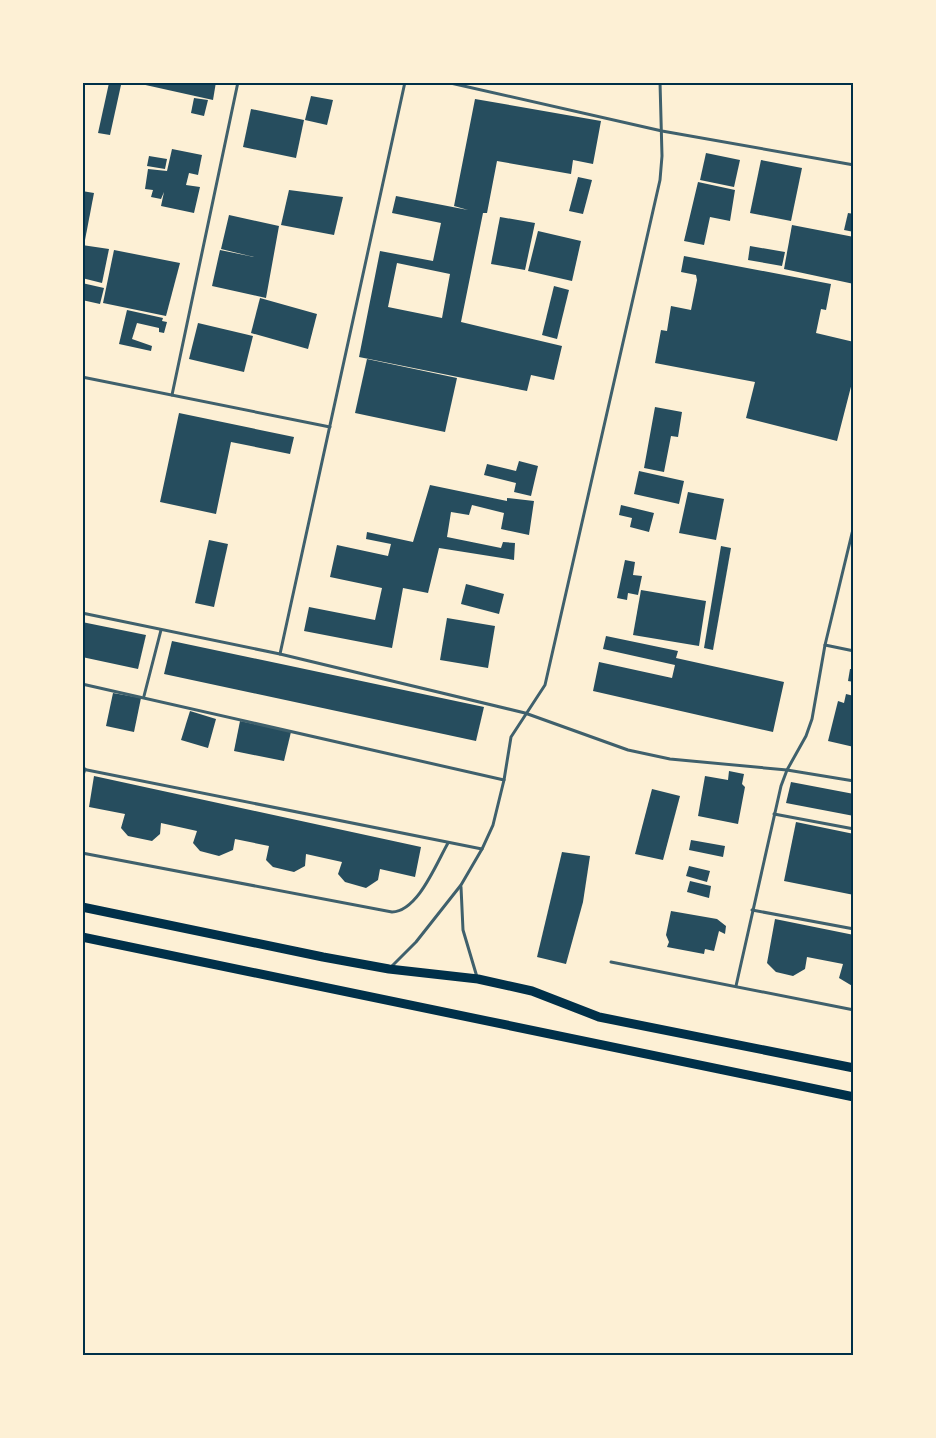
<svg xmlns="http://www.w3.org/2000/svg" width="936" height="1438" font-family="'Titillium Web',sans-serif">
<rect width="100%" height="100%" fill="#fdf0d5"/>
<g fill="#264d5e" fill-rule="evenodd">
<path d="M132,82H216L213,100Z"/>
<path d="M109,83L121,85L110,135L98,133Z"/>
<path d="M311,96L333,100L327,125L305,120Z"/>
<path d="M194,98L208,100L204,116L191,113Z"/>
<path d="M475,99L601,121L593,164L573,160L571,174L497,161L487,213H483L461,322L562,346L554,380L531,375L527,391L359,357L380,251L433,261L441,223L392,213L396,196L468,210L454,206ZM397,263L450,274L442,318L388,307Z"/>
<path d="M251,109L304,120L296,158L243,147Z"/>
<path d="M172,149L202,155L198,175L189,173L186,185L200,187L194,213L161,206L164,192L161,199L151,197L153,190L145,189L148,169L167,171Z"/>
<path d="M706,153L740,160L734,187L700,180Z"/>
<path d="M149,156L167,159L165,169L147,166Z"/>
<path d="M761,160L802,168L791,221L750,213Z"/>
<path d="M578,177L592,180L583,214L569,211Z"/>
<path d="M698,182L735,190L730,221L710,217L704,245L684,241Z"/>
<path d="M289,190L343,197L334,235L281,225Z"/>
<path d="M82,191L94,193L85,240L82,239Z"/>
<path d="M848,213L854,214V232L844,230Z"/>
<path d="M229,215L279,226L266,298L212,286L220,250L254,257L221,249Z"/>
<path d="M500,217L535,223L525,270L491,264Z"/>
<path d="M792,225L854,237V284L784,269Z"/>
<path d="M538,231L581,241L572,281L528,271Z"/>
<path d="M82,245L109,249L102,283L82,278Z"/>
<path d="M750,246L785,252L782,266L748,260Z"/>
<path d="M114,250L180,263L166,316L103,303Z"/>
<path d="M684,256L831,284L826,310L821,309L816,333L854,342V375L837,441L746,418L755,382L655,363L661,330L667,331L671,306L691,310L697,280L696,275L681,272Z"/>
<path d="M82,283L104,288L100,304L82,300Z"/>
<path d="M554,286L569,290L557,339L542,335Z"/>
<path d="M260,298L317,314L308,349L251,333Z"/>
<path d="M127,310L163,318L162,321L167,322L164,333L159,332V328L137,323L132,339L152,346L151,351L119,344Z"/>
<path d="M198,323L253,336L244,372L189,359Z"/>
<path d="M367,359L457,378L445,432L355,413Z"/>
<path d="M655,407L682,412L678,437L671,436L664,472L644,468Z"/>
<path d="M179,413L294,437L290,454L231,442L216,514L160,502Z"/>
<path d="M519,461L538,466L531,496L514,492L516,483L484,475L487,464L516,471Z"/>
<path d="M639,471L684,481L679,504L634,494Z"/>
<path d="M430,485L507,501V498L534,501L529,535L501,529L504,513L472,505L469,515L451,512L447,537L501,548L503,542L515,543L514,560L439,548L428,593L403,588L392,648L304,631L309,607L375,620L382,588L330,577L337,545L388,556L391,544L366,539L367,532L413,542Z"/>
<path d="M688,492L724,499L716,540L679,533Z"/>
<path d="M621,505L654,513L649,532L630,527L632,518L619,515Z"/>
<path d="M209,540L228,544L214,607L195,603Z"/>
<path d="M721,546L731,548L713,650L704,648Z"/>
<path d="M625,560L635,562L633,575L642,576L638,595L628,593L627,600L617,598Z"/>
<path d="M466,584L504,594L499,614L461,604Z"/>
<path d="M641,590L706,601L699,646L633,635Z"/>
<path d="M447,618L495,626L488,668L440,660Z"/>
<path d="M82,622L146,635L138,669L82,657Z"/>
<path d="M606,636L678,651L676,658L784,682L773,732L593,691L599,662L672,678L675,665L603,649Z"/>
<path d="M172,641L484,707L476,741L164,674Z"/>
<path d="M850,669H854V682L848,681Z"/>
<path d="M113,693L141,698L134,732L106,726Z"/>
<path d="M846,694L854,696V747L828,741L838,701L844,703Z"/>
<path d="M190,711L216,719L208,748L181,740Z"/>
<path d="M240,721L291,732L284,761L234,751Z"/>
<path d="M729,771L744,774L742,784L745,787L738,824L698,816L705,776L728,780Z"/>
<path d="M94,776L421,847L415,877L380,869L378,880L366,888L345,882L338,874L342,862L306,854L305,866L294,872L273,867L266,860L269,846L235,839L233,850L219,856L200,851L193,843L197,831L161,823L160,834L152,841L128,836L121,828L125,814L89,807Z"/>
<path d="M791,782L854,794V816L786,803Z"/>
<path d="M652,789L680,796L663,860L635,854Z"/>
<path d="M796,822L854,834V895L784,881Z"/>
<path d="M691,840L725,846L723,857L689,850Z"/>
<path d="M562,852L590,856L583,902L566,964L537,957Z"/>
<path d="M689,866L710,871L707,882L686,876Z"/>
<path d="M690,881L711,886L709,898L687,892Z"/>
<path d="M671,911L717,919L726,926L725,934L719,931L714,951L705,949L704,954L667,947L669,942L666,935Z"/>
<path d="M775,919L854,935V987L839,978L843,964L807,957L805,969L793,976L776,972L767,963Z"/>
</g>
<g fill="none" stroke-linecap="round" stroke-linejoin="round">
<g stroke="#3f606c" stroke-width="3">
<path d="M446,82L662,131L854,165"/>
<path d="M82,377L330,427"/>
<path d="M172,395L238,82"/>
<path d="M82,613L280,654L525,713L628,750L670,759L787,770L854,781"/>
<path d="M825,645L854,651"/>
<path d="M280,654L405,82"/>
<path d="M82,684L504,780"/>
<path d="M144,696L161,630"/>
<path d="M82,769L482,849"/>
<path d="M82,778L85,769"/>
<path d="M774,814L854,829"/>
<path d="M82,853L392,912C418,911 436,864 448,843"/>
<path d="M461,887L463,930L477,977"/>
<path d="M752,910L854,929"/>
<path d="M611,962L854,1010"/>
<path d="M392,966L416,942L461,885L482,849L493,825L504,780L511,737L545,685L660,180L662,156L660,82"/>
<path d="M736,986L781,786L787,770L806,736L812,719L825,645L854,525"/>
</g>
<g stroke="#003049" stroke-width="9">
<path d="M82,907L323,957L389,969L478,979L532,991L599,1017L854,1068"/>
<path d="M82,937L854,1097"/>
</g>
</g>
<rect width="936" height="1438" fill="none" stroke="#fdf0d5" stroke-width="168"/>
<rect x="84" y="84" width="768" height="1270" fill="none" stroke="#003049" stroke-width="2"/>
</svg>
